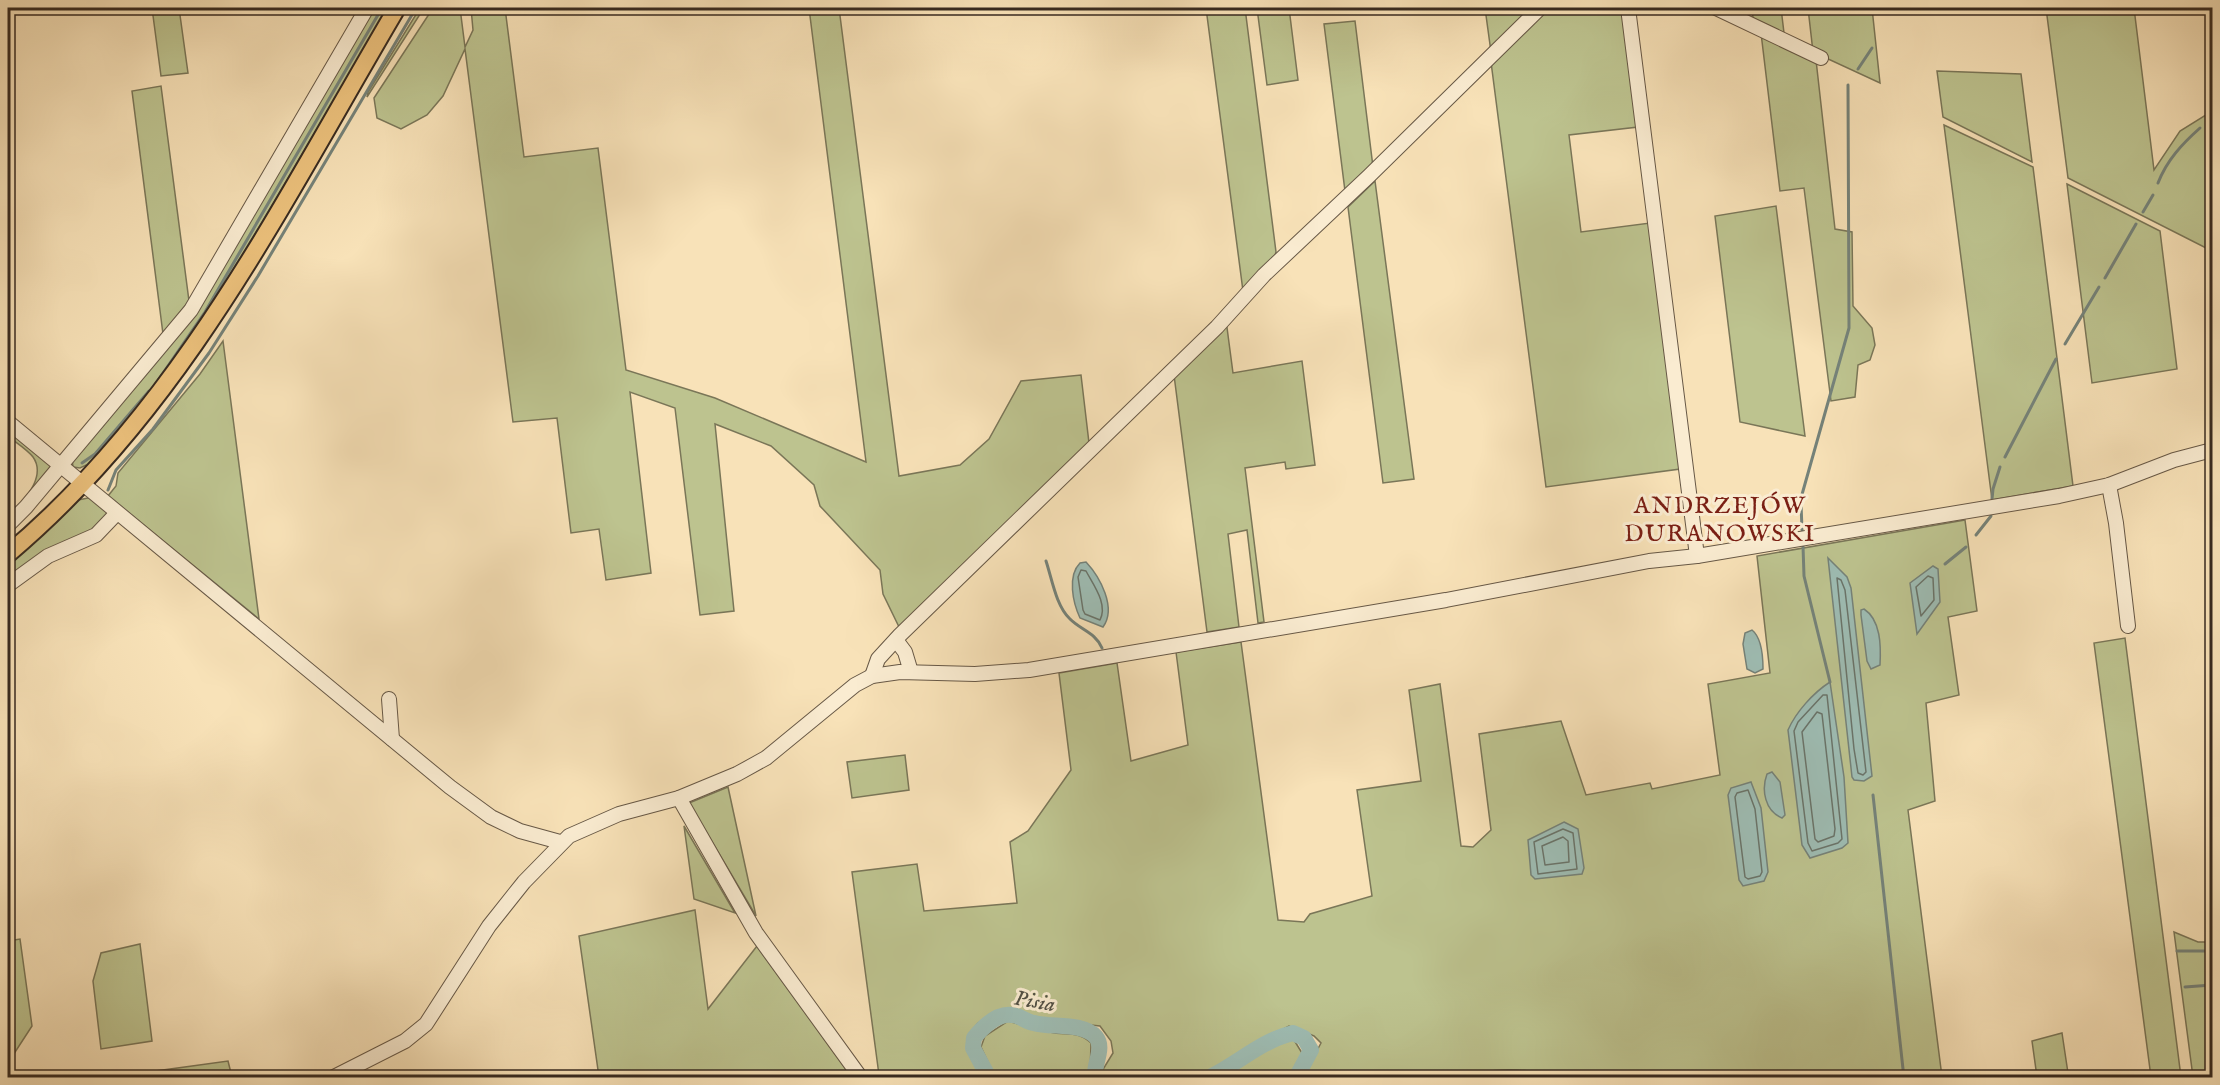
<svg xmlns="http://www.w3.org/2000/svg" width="2220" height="1085" font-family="'IM FELL English',serif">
<rect width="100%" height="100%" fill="#f8e2b8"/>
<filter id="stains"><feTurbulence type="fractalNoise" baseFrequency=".00333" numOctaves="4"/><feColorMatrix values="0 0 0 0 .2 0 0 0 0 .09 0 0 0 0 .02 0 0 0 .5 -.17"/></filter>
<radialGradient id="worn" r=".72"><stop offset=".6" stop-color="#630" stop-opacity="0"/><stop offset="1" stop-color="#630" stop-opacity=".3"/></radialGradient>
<g fill="#bdc38f" stroke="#7a7658" stroke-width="1.5">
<path d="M152,8H179L188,73L161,76Z"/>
<path d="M370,8H388L227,282L159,383L89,467L86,465L80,468L73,467L72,459L177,331Z"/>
<path d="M420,8H424L367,97L368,92Z"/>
<path d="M433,8H460L465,47L473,30L471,8H505L524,157L598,148L626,370L715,398L866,462L809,8H839L899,476L960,465L989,439L1021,381L1081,375L1089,443L901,631L883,594L880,570L820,506L814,485L771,446L715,424L734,611L700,615L675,408L630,392L651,573L606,580L599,529L571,533L557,418L513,422L465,49L443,96L427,115L401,129L377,118L374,98Z"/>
<path d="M1206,8H1245L1276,252L1273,263L1243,291Z"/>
<path d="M1257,8H1289L1298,80L1267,85Z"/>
<path d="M1485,8H1535L1491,52Z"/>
<path d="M1544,8H1622L1638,127L1569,135L1581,232L1650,223L1680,469L1546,487L1491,62Z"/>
<path d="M1752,8H1781L1784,33L1753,18Z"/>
<path d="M1808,8H1872L1880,83L1813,52Z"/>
<path d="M2046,8H2134L2154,170L2180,131L2206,115L2212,108V122L2208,128L2212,167V251L2068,178Z"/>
<path d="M1355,21L1373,167L1345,191L1324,24Z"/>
<path d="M1761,33L1816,60L1835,229L1852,232L1853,306L1872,328L1875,345L1870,360L1858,365L1855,397L1831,401L1804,188L1780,191Z"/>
<path d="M1937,71L2021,74L2032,162L1943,117Z"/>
<path d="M161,86L189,301L163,334L132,91Z"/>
<path d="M1944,125L2033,167L2073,486L1992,500Z"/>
<path d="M1375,181L1414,479L1383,483L1348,207Z"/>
<path d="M2067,184L2160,231L2177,369L2092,383Z"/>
<path d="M1776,206L1805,436L1740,422L1715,216Z"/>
<path d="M1226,320L1233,373L1302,361L1315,465L1286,469L1285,462L1245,468L1264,622L1258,623L1247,530L1228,534L1239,627L1207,632L1174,375Z"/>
<path d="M223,341L259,619L108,496L116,486L118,473L200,374Z"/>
<path d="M8,427L49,461L51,466L9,519C20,504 48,478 33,457C27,449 15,442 8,436Z"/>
<path d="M93,497L107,512L104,523L8,582V564L78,500Z"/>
<path d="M1965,520L1977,611L1948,617L1959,695L1926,703L1935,801L1908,810L1942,1077L1572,1078C1547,1070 1487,1065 1465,1078L1303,1077L1321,1043L1314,1036L1289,1026L1254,1044L1202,1077H1103L1102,1071L1113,1053L1111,1041L1100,1026L1043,1020L1014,1009L998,1012L978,1023L970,1033L969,1049L984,1077L871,1076L879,1075L852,872L917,864L924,911L1017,903L1010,842L1028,831L1071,770L1059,673L1117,663L1131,761L1188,745L1176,652L1241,642L1278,920L1304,922L1310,914L1372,896L1357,790L1421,781L1409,690L1440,684L1461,846L1473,847L1491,830L1479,734L1561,721L1586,795L1650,783L1652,789L1720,775L1708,684L1770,673L1757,556Z"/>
<path d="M2125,638L2181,1077H2151L2094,643Z"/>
<path d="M905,755L909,790L852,798L847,762Z"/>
<path d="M728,787L756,916L689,803Z"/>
<path d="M684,826L735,913L694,899Z"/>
<path d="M695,910L708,1009L757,946L852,1077H599L579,936Z"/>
<path d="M2174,932L2198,942H2212V1077H2193Z"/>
<path d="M20,939L32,1026L8,1063V941Z"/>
<path d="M140,944L152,1041L101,1049L93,981L101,953Z"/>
<path d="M1008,1021C1022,1025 1036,1030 1050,1032C1066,1036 1077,1030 1091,1043L1090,1077H995L981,1047L985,1036Z"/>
<path d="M2062,1033L2068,1073L2079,1077H2037L2032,1041Z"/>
<path d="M1294,1040L1302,1053L1299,1068L1290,1077H1222C1244,1063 1268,1042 1294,1040Z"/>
<path d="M228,1061L232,1077H156V1071Z"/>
</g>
<g fill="#9ebdb4" stroke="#758279" stroke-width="1.5">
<path d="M1828,558L1847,577L1851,588L1872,776L1864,781L1854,780L1852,777Z"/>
<path d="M1086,562C1100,577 1117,608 1103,627L1080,618C1073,603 1067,576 1080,563Z"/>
<path d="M1933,566L1938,569L1940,602L1917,634L1910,583Z"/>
<path d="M1864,609C1881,620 1881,646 1880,665L1871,669L1867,661L1861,615V610Z"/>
<path d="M1752,630C1762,638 1763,656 1763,669L1755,673L1747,669L1743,644L1745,633Z"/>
<path d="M1830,682L1844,777L1848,843L1842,848L1810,858L1802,845L1788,730C1796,712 1813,693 1830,682Z"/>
<path d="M1772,772L1780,782L1785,815L1782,818C1765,811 1761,790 1767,774Z"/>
<path d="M1751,782L1761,808L1768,872L1764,881L1743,886L1739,880L1728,795L1731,788Z"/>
<path d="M1564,822L1578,829L1584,868L1582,874L1535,879L1531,875L1528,840Z"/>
</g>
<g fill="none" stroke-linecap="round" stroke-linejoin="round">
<g stroke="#6a746a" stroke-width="1.5">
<path d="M1081,570L1086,571C1094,586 1108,604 1100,620L1085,614L1083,610L1078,577Z"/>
<path d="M1928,576L1933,578L1934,600L1921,616L1916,587Z"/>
<path d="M1837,578L1841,580L1845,590L1866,772L1863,775L1858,773L1854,749Z"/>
<path d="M1827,695L1842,839L1838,843L1812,851L1808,843L1794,731L1798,722L1823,695Z"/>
<path d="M1817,712L1822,714L1835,829L1834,836L1818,842L1815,839L1802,732Z"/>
<path d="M1748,790L1755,809L1762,872L1760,876L1748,879L1745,877L1735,797L1737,793Z"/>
<path d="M1563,829L1573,833L1577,869L1538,874L1534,842Z"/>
<path d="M1563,837L1568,841L1569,862L1545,865L1542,846Z"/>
</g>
<g stroke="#758279" stroke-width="3">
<path d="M1858,69L1872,48"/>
<path d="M2208,121L2212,117"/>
<path d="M2158,183C2167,160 2182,144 2200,128"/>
<path d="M2143,212L2153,195"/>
<path d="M2105,278L2136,224"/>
<path d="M2065,344L2099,287"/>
<path d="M159,379L205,312L382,8"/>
<path d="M2005,457L2056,359"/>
<path d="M82,463L95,454L149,391"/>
<path d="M108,490L116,470L153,429L209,353L258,276L416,8"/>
<path d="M1801,498L1849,328L1848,85"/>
<path d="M1992,499L1993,489L2000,467"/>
<path d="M1801,503L1802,530"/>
<path d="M1976,535L1991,516"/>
<path d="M1803,546L1804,576L1830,682"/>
<path d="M1046,561C1052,579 1056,606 1070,619C1081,630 1096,633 1102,648"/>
<path d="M1945,564L1966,547"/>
<path d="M1873,795L1904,1078"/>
<path d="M2177,951H2212"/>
<path d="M2185,987L2212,985"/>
</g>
<g stroke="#9ebdb4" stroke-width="16">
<path d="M989,1078L973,1048L974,1038C982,1028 997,1013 1012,1015C1019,1015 1026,1022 1034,1023C1051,1028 1083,1022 1096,1037C1105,1048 1093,1065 1095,1078"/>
<path d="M1208,1078C1238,1064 1260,1041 1293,1033L1304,1038L1311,1050L1296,1078"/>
<path d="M1480,1078H1518"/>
</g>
<defs>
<g id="minor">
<path d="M1628,8L1697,556"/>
<path d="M1716,8L1821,58"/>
<path d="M8,422L450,787L491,817L520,831L560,842"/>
<path d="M2109,485L2116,523L2128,626"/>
<path d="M8,525L26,507L191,310L367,8"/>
<path d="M8,585L48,556L96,535L117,513"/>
<path d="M896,640L905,652L911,672"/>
<path d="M872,676L878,659L900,635L1217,327L1264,275L1369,176L1540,8"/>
<path d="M389,699L392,739"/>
<path d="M679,798L756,933L861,1078"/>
<path d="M332,1078L405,1041L426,1024L489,926L524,882L569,836L619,814L679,798L737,774L766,758L855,685L872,676L900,672L975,674L1029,670L1446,600L1649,561L1697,556L2059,496L2109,485L2174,460L2212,450"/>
</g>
<path id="major" d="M8,554C183,407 283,201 397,8"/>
</defs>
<use href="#minor" stroke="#675846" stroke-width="16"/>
<use href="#major" stroke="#372a20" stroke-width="20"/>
<use href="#minor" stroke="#faecd1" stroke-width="14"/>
<use href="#major" stroke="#ecc17c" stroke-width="16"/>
</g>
<g text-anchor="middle" stroke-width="6" stroke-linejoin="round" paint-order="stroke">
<g font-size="22" font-style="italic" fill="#514f45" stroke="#faecd1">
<text transform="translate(1035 1000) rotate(10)" y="8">Pisia</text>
</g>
<g font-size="24" letter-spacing="1.5" fill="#7a1f14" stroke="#faecd1">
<text x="1720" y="513">ANDRZEJÓW<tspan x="1720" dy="28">DURANOWSKI</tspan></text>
</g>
</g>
<rect width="2220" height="1085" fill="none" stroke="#f8e2b8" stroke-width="30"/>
<rect x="9" y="9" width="2202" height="1067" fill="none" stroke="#372a20" stroke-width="3"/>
<rect x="15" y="15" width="2190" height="1055" fill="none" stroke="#372a20" stroke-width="1.5"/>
<rect width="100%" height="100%" filter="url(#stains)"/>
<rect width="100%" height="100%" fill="url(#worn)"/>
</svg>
